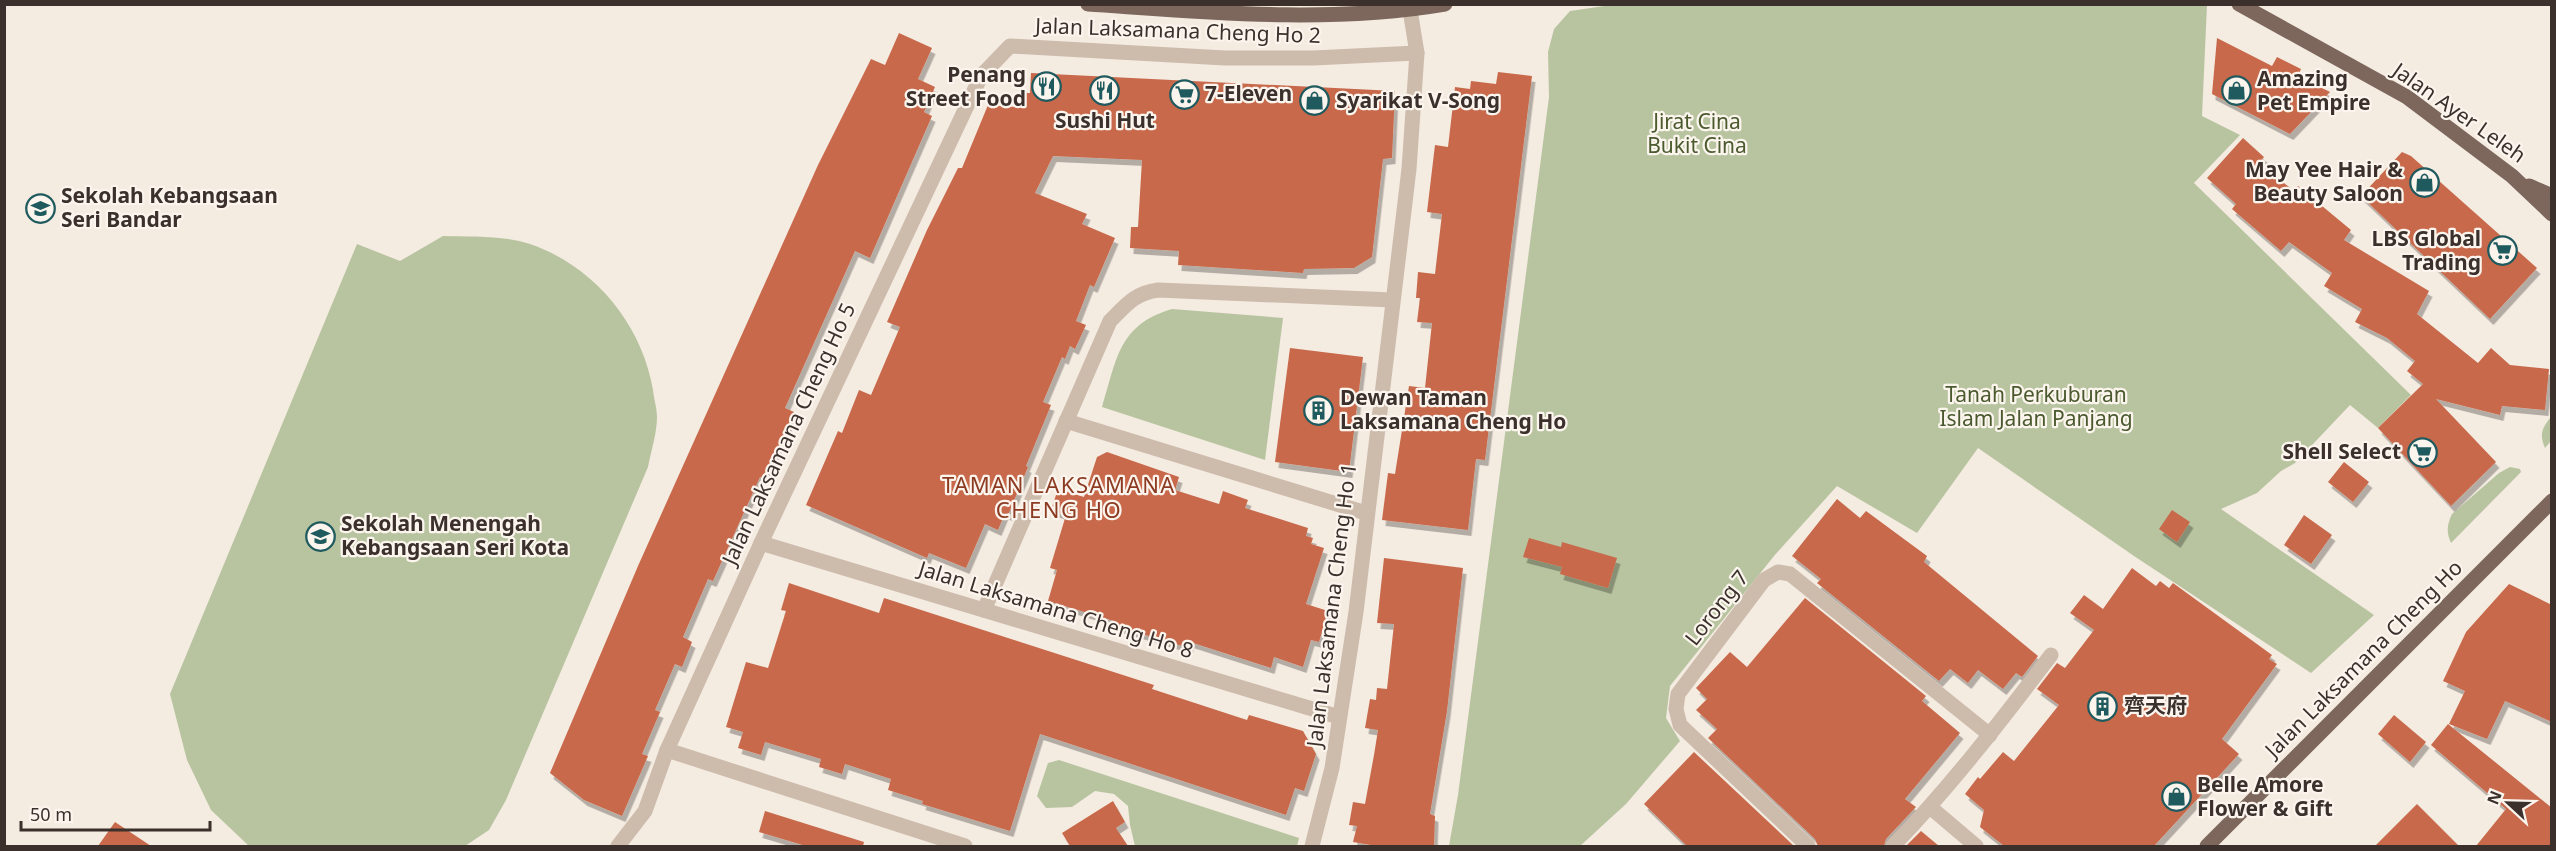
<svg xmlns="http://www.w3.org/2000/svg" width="2556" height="851" font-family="'Noto Sans','Noto Sans SC',sans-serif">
<defs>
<filter id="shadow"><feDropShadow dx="3.5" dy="6" stdDeviation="0" flood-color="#0004"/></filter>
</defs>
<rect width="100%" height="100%" fill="#f4ebe1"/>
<g fill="#b8c4a0">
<path d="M1618,4L2207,5L2202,116L2240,135L2194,183L2411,395L2378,428L2350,405L2295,463L2281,471L2257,493L2221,509L2374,615L2311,673L2134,556L1978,448L1917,533L1837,486L1774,556L1670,686L1666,718L1680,741L1626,804L1580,846H1449L1458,795L1549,97L1548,52L1554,29L1570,11Z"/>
<path d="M443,236C471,237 503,235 530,244C594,266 642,324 653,390C654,399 657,409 657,417C657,433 651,451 648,467L506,800L489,830L465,846H249L211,810L187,760L170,694L357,244L400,261Z"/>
<path d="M1172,309L1283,318L1265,460L1102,407C1117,359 1118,325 1172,309Z"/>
<path d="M2551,417V441L2545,448C2539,434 2542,428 2551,417Z"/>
<path d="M2510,467L2520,469L2521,472L2451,543C2446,532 2447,525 2452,514L2499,473Z"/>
<path d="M1059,760L1299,838L1297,846H1135L1130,825L1128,806L1114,794L1095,791L1072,807L1046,808L1037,796L1048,763Z"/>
</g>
<g fill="#c8694b" filter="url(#shadow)">
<path d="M899,33L932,48L918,79L935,87L924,112L932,116L870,258L855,251L785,408L794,412L764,479L760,477L713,581L708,579L683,637L692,642L682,667L675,664L655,710L660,712L642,754L648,756L622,816L584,800L550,773L638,566L818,165L871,59L885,65Z"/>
<path d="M2217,38L2272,66L2277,57L2301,69L2298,76L2330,92L2290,134L2212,94Z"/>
<path d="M1498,72L1532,76L1485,460L1476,459L1468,530L1382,520L1388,473L1395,474L1409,386L1425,388L1432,323L1417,322L1420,298H1416L1418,272L1435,274L1442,214L1427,212L1435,145L1448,147L1455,87L1470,89L1471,81L1496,84Z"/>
<path d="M1031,73L1395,91L1392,158L1383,159L1372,257L1354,268L1304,269L1303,273L1178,265L1179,251L1130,248L1131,227H1138L1142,160L1053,156L1035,193L1087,214L1082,224L1115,238L1094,287L1090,285L1076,321L1086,325L1075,349L1070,346L1065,359L1062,357L1043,402L1051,405L1026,466L1028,467L1008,515L1005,513L998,530L985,524L966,568L929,553L927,558L806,505L838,431L842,433L859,390L871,395L900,327L887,322L927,230L958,168H962L988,105L1016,107L1017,93H1030Z"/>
<path d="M2243,138L2264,157L2259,163L2294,191L2298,186L2351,230L2344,240L2429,291L2417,314L2478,363L2491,348L2510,365L2549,369L2545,410L2502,406L2500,415L2436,399L2496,462L2451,506L2378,428L2423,384L2407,371L2415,361L2387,338L2355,322L2362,309L2324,286L2332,273L2289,242L2281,251L2232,209L2236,204L2207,178Z"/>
<path d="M2402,152L2411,156L2537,268L2490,319L2361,196Z"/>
<path d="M1290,348L1363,357L1349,472L1275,462Z"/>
<path d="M1107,452L1179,477L1175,490L1219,504L1223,491L1248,500L1245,508L1308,528L1306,536L1313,538L1311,544L1324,548L1306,604L1328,611L1319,642L1311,640L1303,667L1274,657L1271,668L1190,642L1189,648L1112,625L1114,621L1048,601L1057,570L1050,568L1066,515L1051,510L1058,489L1084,497L1097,457Z"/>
<path d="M2344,462L2369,482L2353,502L2328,482Z"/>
<path d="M1837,499L1860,518L1866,511L1927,556L1924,562L2038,656L2022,677L2016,673L2003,689L1978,670L1968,683L1950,669L1939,681L1817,583L1821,579L1792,556Z"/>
<path d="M2172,510L2190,522L2177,542L2159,529Z"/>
<path d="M2304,515L2332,535L2311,564L2284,545Z"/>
<path d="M1529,538L1561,547L1562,542L1617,558L1608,588L1560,574L1562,567L1523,557Z"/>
<path d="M1384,558L1463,568L1447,711L1430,814L1435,816L1434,846H1377L1353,842L1357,826L1349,825L1353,802L1365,804L1374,755L1378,730L1365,728L1370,699L1376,700L1377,688L1387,689L1394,624L1377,623Z"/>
<path d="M2132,568L2156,586L2160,581L2169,588L2173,583L2272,655L2269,659L2277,664L2222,739L2239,754L2154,846H2004L1980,827L1984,810L1965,794L1978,777L1980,779L2003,752L2014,761L2059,705L2037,689L2057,663L2065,668L2094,630L2070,613L2084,595L2103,609Z"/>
<path d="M789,583L879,613L884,598L1154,685L1152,689L1247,720L1249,715L1303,731L1316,754L1304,791L1295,788L1286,815L1040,734L1010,831L922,804L923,801L888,790L891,779L845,764L842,774L819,767L821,759L765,742L761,755L738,748L743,732L726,727L746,662L768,668L786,611L781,610Z"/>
<path d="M2509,584L2552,605V722L2505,701L2487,739L2449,724L2465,691L2443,681L2466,632Z"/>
<path d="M1805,598L1926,696L1922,701L1960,733L1905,799L1916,807L1886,839L1884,846H1818L1815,839L1708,738L1717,729L1696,710L1707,699L1696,688L1730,652L1747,667Z"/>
<path d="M2394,715L2426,742L2410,762L2378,734Z"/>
<path d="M2448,724L2552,808V846H2476L2506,809L2431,745Z"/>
<path d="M1694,752L1794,846H1687L1644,804Z"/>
<path d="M1113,801L1125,822L1116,828L1128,846H1070L1062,833Z"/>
<path d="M2417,804L2459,846H2375Z"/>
<path d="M765,811L864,842L863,846H806L759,832Z"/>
<path d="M115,822L151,846H98Z"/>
<path d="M1921,831L1939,846H1906Z"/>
</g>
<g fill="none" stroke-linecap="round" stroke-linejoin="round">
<g stroke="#cdbbac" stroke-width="15">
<path d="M1066,421L1366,513"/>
<path d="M761,543L1339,717"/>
<path d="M984,610L1110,321C1126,305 1135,293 1158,290L1392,300"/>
<path d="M667,750L965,846"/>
<path d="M1930,807L1976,846"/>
<path d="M618,846L645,811L667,750L761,543L981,76L1010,46L1225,58H1313L1417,53"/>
<path d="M1312,846L1332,768L1356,612L1409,169L1417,53L1410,10"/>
<path d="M1808,846L1680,725L1676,709L1678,694L1764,580L1778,572L1790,574L1990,735"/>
<path d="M1893,846C1950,787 2001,721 2051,655"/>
</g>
<g stroke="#7d675c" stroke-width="15">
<path d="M1088,4C1207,12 1327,24 1445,4"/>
<path d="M2239,4L2407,97L2512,176L2552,214"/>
<path d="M2529,186L2552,196"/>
<path d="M2207,846L2552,501"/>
</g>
</g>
<defs>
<symbol id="restaurant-ring" viewBox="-11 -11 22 22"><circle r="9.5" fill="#fbf5ee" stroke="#1f5a5e" stroke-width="1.5"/><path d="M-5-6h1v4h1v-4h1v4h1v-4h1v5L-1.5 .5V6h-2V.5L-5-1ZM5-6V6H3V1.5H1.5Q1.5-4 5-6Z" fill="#1f5a5e"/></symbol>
<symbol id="shop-ring" viewBox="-11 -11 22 22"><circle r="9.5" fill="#fbf5ee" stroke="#1f5a5e" stroke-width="1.5"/><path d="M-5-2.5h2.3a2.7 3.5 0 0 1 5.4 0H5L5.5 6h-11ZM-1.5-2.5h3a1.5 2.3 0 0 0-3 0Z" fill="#1f5a5e"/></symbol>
<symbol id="supermarket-ring" viewBox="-11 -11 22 22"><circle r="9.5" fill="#fbf5ee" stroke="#1f5a5e" stroke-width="1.5"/><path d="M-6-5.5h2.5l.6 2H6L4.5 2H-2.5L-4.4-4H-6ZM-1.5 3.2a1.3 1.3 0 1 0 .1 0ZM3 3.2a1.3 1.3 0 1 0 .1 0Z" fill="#1f5a5e"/></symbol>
<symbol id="school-ring" viewBox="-11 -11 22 22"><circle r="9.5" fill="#fbf5ee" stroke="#1f5a5e" stroke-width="1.5"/><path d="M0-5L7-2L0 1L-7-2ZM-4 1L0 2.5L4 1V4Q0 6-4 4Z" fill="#1f5a5e"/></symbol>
<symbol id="building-ring" viewBox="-11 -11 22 22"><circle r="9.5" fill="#fbf5ee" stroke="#1f5a5e" stroke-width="1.5"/><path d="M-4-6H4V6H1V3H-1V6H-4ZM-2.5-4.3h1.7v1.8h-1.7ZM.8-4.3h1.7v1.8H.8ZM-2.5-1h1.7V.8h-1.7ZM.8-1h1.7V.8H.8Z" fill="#1f5a5e"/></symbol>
</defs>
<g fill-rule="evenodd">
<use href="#restaurant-ring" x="1030" y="70" width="33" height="33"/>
<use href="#restaurant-ring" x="1088" y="74" width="33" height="33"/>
<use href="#shop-ring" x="2220" y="74" width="33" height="33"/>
<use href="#supermarket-ring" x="1168" y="78" width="33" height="33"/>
<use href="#shop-ring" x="1298" y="84" width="33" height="33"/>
<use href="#shop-ring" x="2408" y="166" width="33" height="33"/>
<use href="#school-ring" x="24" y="192" width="33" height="33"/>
<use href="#supermarket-ring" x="2486" y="234" width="33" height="33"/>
<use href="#building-ring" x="1302" y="394" width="33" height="33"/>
<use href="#supermarket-ring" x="2406" y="436" width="33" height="33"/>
<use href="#school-ring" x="304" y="520" width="33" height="33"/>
<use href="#building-ring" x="2086" y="690" width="33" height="33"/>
<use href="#shop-ring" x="2160" y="780" width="33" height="33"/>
</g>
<g text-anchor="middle" stroke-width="4.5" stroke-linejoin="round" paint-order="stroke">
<g font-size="21" fill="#3b302b" stroke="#fbf5ee">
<text transform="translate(1178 31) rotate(2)" y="7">Jalan Laksamana Cheng Ho 2</text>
<text transform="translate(2459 113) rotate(35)" y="7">Jalan Ayer Leleh</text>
<text transform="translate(789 434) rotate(-65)" y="7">Jalan Laksamana Cheng Ho 5</text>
<text transform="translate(1332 605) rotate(-83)" y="7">Jalan Laksamana Cheng Ho 1</text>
<text transform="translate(1717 608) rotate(-52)" y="7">Lorong 7</text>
<text transform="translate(1056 610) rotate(17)" y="7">Jalan Laksamana Cheng Ho 8</text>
<text transform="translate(2364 659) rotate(-45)" y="7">Jalan Laksamana Cheng Ho</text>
</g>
<g font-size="21" font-weight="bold" fill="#3b302b" stroke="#fbf5ee" text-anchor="start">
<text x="1026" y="82" text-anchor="end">Penang<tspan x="1026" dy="24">Street Food</tspan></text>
<text x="2257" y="86">Amazing<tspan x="2257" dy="24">Pet Empire</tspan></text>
<text x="1205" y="101">7-Eleven</text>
<text x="1336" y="108">Syarikat V-Song</text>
<text x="1105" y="128" text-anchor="middle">Sushi Hut</text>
<text x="2403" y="177" text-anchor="end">May Yee Hair &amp;<tspan x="2403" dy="24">Beauty Saloon</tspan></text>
<text x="61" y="203">Sekolah Kebangsaan<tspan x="61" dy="24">Seri Bandar</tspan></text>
<text x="2481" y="246" text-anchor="end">LBS Global<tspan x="2481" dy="24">Trading</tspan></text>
<text x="1340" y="405">Dewan Taman<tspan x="1340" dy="24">Laksamana Cheng Ho</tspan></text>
<text x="2401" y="459" text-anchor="end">Shell Select</text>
<text x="341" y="531">Sekolah Menengah<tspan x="341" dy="24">Kebangsaan Seri Kota</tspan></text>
<text x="2124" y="713">齊天府</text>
<text x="2197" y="792">Belle Amore<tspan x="2197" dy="24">Flower &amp; Gift</tspan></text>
</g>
<g font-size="21" fill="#4a5a2e" stroke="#fbf5ee">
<text x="1697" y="129">Jirat Cina<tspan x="1697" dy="24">Bukit Cina</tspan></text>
<text x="2036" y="402">Tanah Perkuburan<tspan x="2036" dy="24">Islam Jalan Panjang</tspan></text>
</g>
<g font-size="22" letter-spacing="1.5" fill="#8c3b22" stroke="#fbf5ee">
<text x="1059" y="493">TAMAN LAKSAMANA<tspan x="1059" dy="25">CHENG HO</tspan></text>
</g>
</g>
<rect width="2556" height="851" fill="none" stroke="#3b302b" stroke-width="12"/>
<g transform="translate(2508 803) rotate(292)" stroke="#fbf5ee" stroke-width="4.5" paint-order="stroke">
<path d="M0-4.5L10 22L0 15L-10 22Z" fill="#3b302b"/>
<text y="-9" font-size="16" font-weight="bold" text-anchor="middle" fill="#3b302b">N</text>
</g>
<path d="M21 821v9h189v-9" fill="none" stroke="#3b302b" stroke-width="3"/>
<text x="30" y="821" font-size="18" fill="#3b302b" stroke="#fbf5ee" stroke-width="4.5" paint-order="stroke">50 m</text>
</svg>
